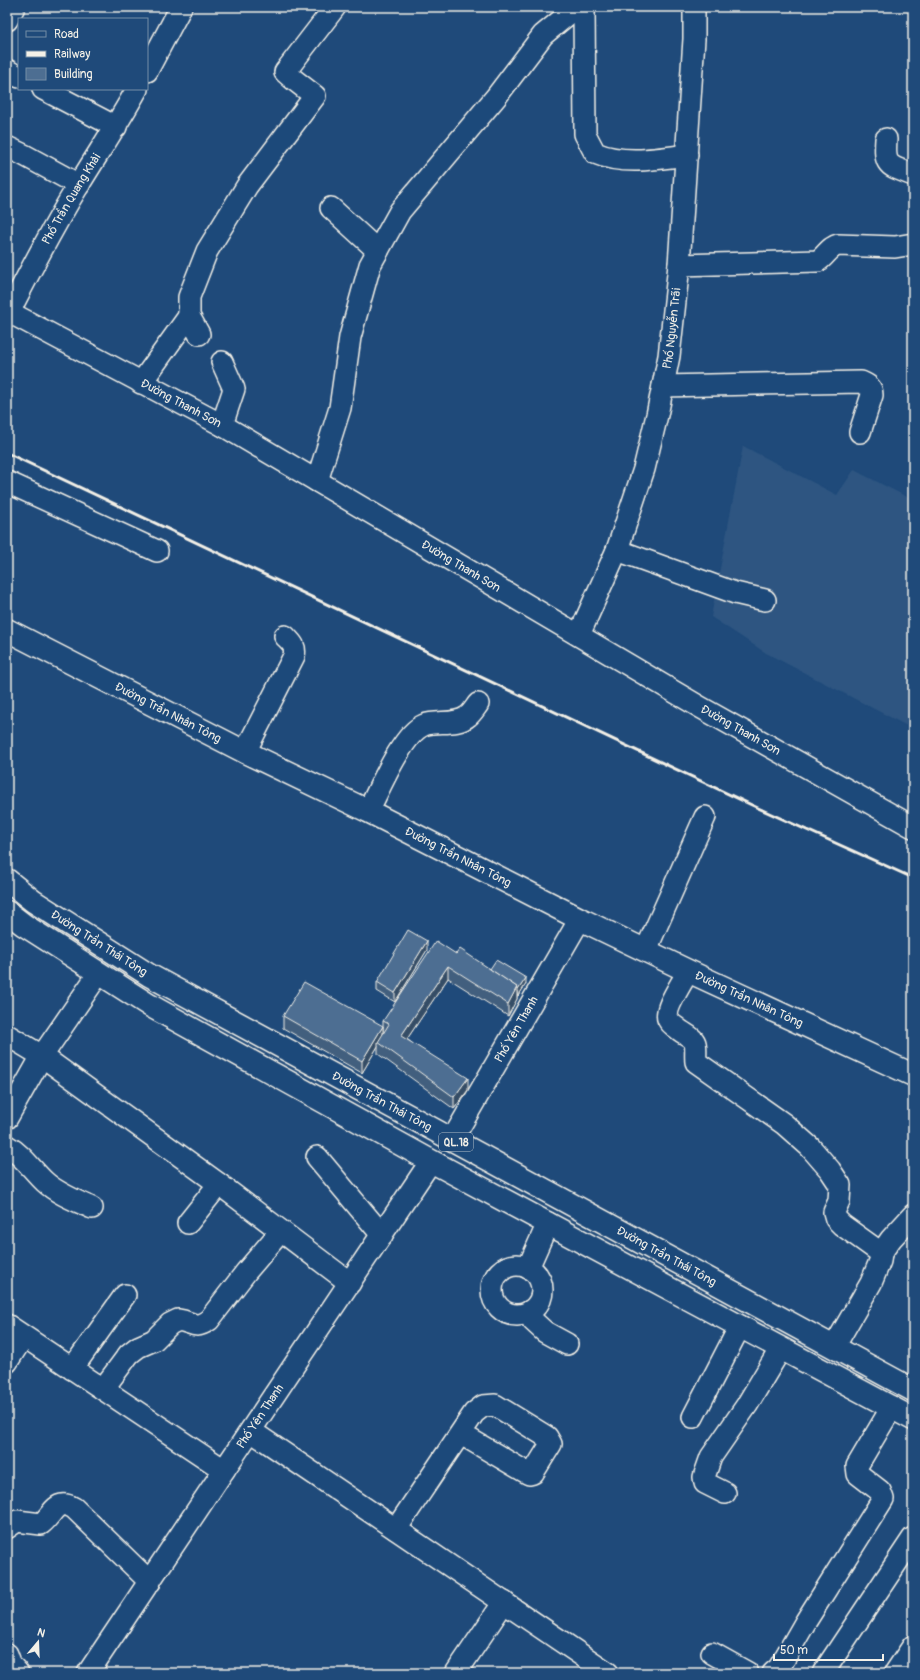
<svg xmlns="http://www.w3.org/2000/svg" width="920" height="1680" font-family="Pangolin,sans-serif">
<rect width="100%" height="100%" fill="#1f4a7a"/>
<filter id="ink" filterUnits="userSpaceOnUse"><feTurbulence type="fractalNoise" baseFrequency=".025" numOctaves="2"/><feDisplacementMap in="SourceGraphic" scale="8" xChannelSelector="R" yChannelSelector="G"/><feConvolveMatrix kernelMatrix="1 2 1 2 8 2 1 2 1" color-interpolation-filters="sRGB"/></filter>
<g filter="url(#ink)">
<path fill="#2d5581" d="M743,446L837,495L854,470L913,500V729L766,653L711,617Z"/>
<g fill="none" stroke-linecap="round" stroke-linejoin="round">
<defs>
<g id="minor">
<path d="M584,7L585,134L595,153C623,165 657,159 687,155"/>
<path d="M7,20L14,7"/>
<path d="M7,70L19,77"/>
<path d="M147,71L181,7"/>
<path d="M43,89L116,127"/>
<path d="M886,139C884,168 889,165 913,175"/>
<path d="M7,147L24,155L79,185"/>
<path d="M331,208L378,251"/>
<path d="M679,265L818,261C826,256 829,247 838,245L895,247L913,244"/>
<path id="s1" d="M7,311L222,425L700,707L913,827"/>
<path id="s2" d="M9,312C31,269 53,227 78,186C98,153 119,122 137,89"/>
<path d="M199,334L189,316V297L207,251L247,186L315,96L293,79L285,72L335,7"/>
<path d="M222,362L234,389L222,425"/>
<path d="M141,383L189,316"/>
<path d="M663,386L861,382C868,385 872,387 872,395L860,432"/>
<path d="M317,481L340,408L350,337L370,265L400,211L496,97L543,35L577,7"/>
<path d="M7,482L157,551"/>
<path d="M617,550L735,593L765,600"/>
<path id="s3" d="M579,635L617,550L644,469L657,415L669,356L679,265L694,39V7"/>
<path d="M245,752L294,656C296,646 292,643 285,636"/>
<path d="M368,811C379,790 402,734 424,725C437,720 457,726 468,716C472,713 475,708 478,704"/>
<path d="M646,950L705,817"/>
<path d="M688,971C683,982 664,1008 668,1019C670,1023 674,1026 677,1028C682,1033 691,1036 694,1041C697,1045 695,1057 696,1062L784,1124L810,1147L830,1170L840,1185L839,1201L834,1212L836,1219L842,1225L881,1253"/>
<path d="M7,1035L42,1056L219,1184L350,1283"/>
<path d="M7,1118L42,1056L99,973"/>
<path id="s4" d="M452,1140L580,919"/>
<path d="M7,1146C23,1155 32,1170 45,1182C58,1194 77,1201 92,1208"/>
<path d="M317,1157L382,1235"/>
<path d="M188,1223L219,1184"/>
<circle cx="517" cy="1290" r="25"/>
<path d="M528,1268L548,1223"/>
<path d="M530,1311L533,1321L545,1332L567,1344"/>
<path d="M7,1325L224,1470"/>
<path d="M834,1347L871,1283L880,1261L881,1253L891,1239L913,1215"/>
<path d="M7,1362L23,1337"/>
<path d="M72,1369L125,1295"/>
<path d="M103,1389L129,1354L138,1347L154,1340L170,1324L178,1320C193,1322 194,1330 209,1320L246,1272L281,1231"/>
<path d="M693,1417L740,1326"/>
<path d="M251,1431L608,1673"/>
<path d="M725,1493L705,1483L704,1477L711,1457L747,1405L781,1348"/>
<path d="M7,1528L17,1521L41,1524C54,1514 55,1498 74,1508L150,1582"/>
<path d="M396,1529L474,1413L483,1406L495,1405L547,1437L551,1444L533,1473L529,1474L461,1434"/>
<path d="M712,1653L748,1673"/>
<path d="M7,1654L11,1665L18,1673"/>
<path id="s5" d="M88,1673L431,1161"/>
<path d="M456,1673L504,1602"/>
<path d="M773,1673L779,1668L806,1621L883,1499L880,1491L858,1474L857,1466L892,1407"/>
<path d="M823,1673L913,1538"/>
<path d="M895,1673L913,1646"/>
</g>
<g id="major">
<path id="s6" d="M7,630L245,752L368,811L580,919L688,971L913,1075"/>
</g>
<g id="highway">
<path id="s7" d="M7,880L33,901L149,975L913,1390"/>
<path d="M7,912L24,925L149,1005L431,1161L913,1419"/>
</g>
</defs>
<use href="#minor" stroke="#f4f1e8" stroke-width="24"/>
<use href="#major" stroke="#f4f1e8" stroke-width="25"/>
<use href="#highway" stroke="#f4f1e8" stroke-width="25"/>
<use href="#minor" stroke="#1f4a7a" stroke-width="21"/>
<use href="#major" stroke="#1f4a7a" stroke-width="22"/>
<use href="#highway" stroke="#1f4a7a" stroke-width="22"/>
<path stroke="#f4f1e8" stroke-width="3" d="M7,453L758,808L913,878"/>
</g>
<g fill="#425f7e" stroke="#f4f1e8">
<path d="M427,950L395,1002L377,991V982Z"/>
<path d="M456,954L526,984L518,996H517V999L508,1016L448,978L407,1039L468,1090L454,1109L378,1054V1046L362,1073L283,1028V1016L383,1034V1021Z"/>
</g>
<g fill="#364d66" stroke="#f4f1e8">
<path d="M427,941V950L395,1002V993Z"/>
<path d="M448,966V978L401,1048V1036Z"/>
<path d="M526,978V984L518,996V990Z"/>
<path d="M517,987V999L508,1016V1004Z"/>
<path d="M383,1026V1038L378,1042V1046L362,1073V1061Z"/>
<path d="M468,1078V1090L454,1109V1097Z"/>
</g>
<g fill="#4d6e92" stroke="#f4f1e8">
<path d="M408,930L427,941L395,993L377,982Z"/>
<path d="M436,941L456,954L460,949L517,987L508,1004L448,966L401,1036L468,1078L454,1097L378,1042L389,1024L383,1021Z"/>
<path d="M496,960L526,978L518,990H517V987L490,969Z"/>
<path d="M304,982L383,1026L362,1061L283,1016Z"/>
</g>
</g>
<g text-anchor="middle" stroke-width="3" stroke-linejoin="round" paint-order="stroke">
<rect fill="#1f4a7a" stroke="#b4bfc7" stroke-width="1" x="439" y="1133" width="34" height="18" rx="3"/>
<g font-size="11" font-weight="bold" fill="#f4f1e8">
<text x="456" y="1146">QL.18</text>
</g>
<g font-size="12" fill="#f4f1e8" stroke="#1f4a7a">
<text dy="4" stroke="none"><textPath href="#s2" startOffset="129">Phố Trần Quang Khải</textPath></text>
<text dy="4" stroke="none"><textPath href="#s3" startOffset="322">Phố Nguyễn Trãi</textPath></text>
<text dy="4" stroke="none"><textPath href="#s1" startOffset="197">Đường Thanh Sơn</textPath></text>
<text dy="4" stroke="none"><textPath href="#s1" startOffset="521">Đường Thanh Sơn</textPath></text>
<text dy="4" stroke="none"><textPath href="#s6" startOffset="181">Đường Trần Nhân Tông</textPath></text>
<text dy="4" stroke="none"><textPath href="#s1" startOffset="845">Đường Thanh Sơn</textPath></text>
<text dy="4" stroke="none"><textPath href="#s6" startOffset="505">Đường Trần Nhân Tông</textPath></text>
<text dy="4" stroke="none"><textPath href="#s7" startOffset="112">Đường Trần Thái Tông</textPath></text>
<text dy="4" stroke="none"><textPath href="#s6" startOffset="829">Đường Trần Nhân Tông</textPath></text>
<text dy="4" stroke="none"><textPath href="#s4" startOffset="128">Phố Yên Thanh</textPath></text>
<text dy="4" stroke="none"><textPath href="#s7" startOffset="436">Đường Trần Thái Tông</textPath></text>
<text dy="4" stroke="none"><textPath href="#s7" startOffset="760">Đường Trần Thái Tông</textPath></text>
<text dy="4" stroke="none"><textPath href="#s5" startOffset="309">Phố Yên Thanh</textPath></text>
</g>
</g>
<rect width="920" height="1680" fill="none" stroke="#1f4a7a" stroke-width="24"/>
<rect x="12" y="12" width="896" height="1656" fill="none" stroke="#f4f1e8" stroke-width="1.5" filter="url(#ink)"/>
<rect x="18" y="18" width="130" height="72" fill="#1f4a7a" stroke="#748da6"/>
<rect x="26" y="31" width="20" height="6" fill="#1f4a7a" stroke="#748da6"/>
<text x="54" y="38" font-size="12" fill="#f4f1e8">Road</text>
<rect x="26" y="51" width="20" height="6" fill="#f4f1e8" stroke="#748da6"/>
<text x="54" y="58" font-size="12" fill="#f4f1e8">Railway</text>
<rect x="26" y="68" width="20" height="12" fill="#4d6e92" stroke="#748da6"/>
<text x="54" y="78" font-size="12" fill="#f4f1e8">Building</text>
<g transform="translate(38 1642) rotate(19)" stroke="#1f4a7a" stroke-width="3" paint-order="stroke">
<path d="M0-3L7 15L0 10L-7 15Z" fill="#f4f1e8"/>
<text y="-6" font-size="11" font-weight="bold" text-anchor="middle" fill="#f4f1e8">N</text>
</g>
<path d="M774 1654v6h109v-6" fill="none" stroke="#f4f1e8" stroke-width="2"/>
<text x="780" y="1654" font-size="12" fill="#f4f1e8" stroke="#1f4a7a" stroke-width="3" paint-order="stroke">50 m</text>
</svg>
